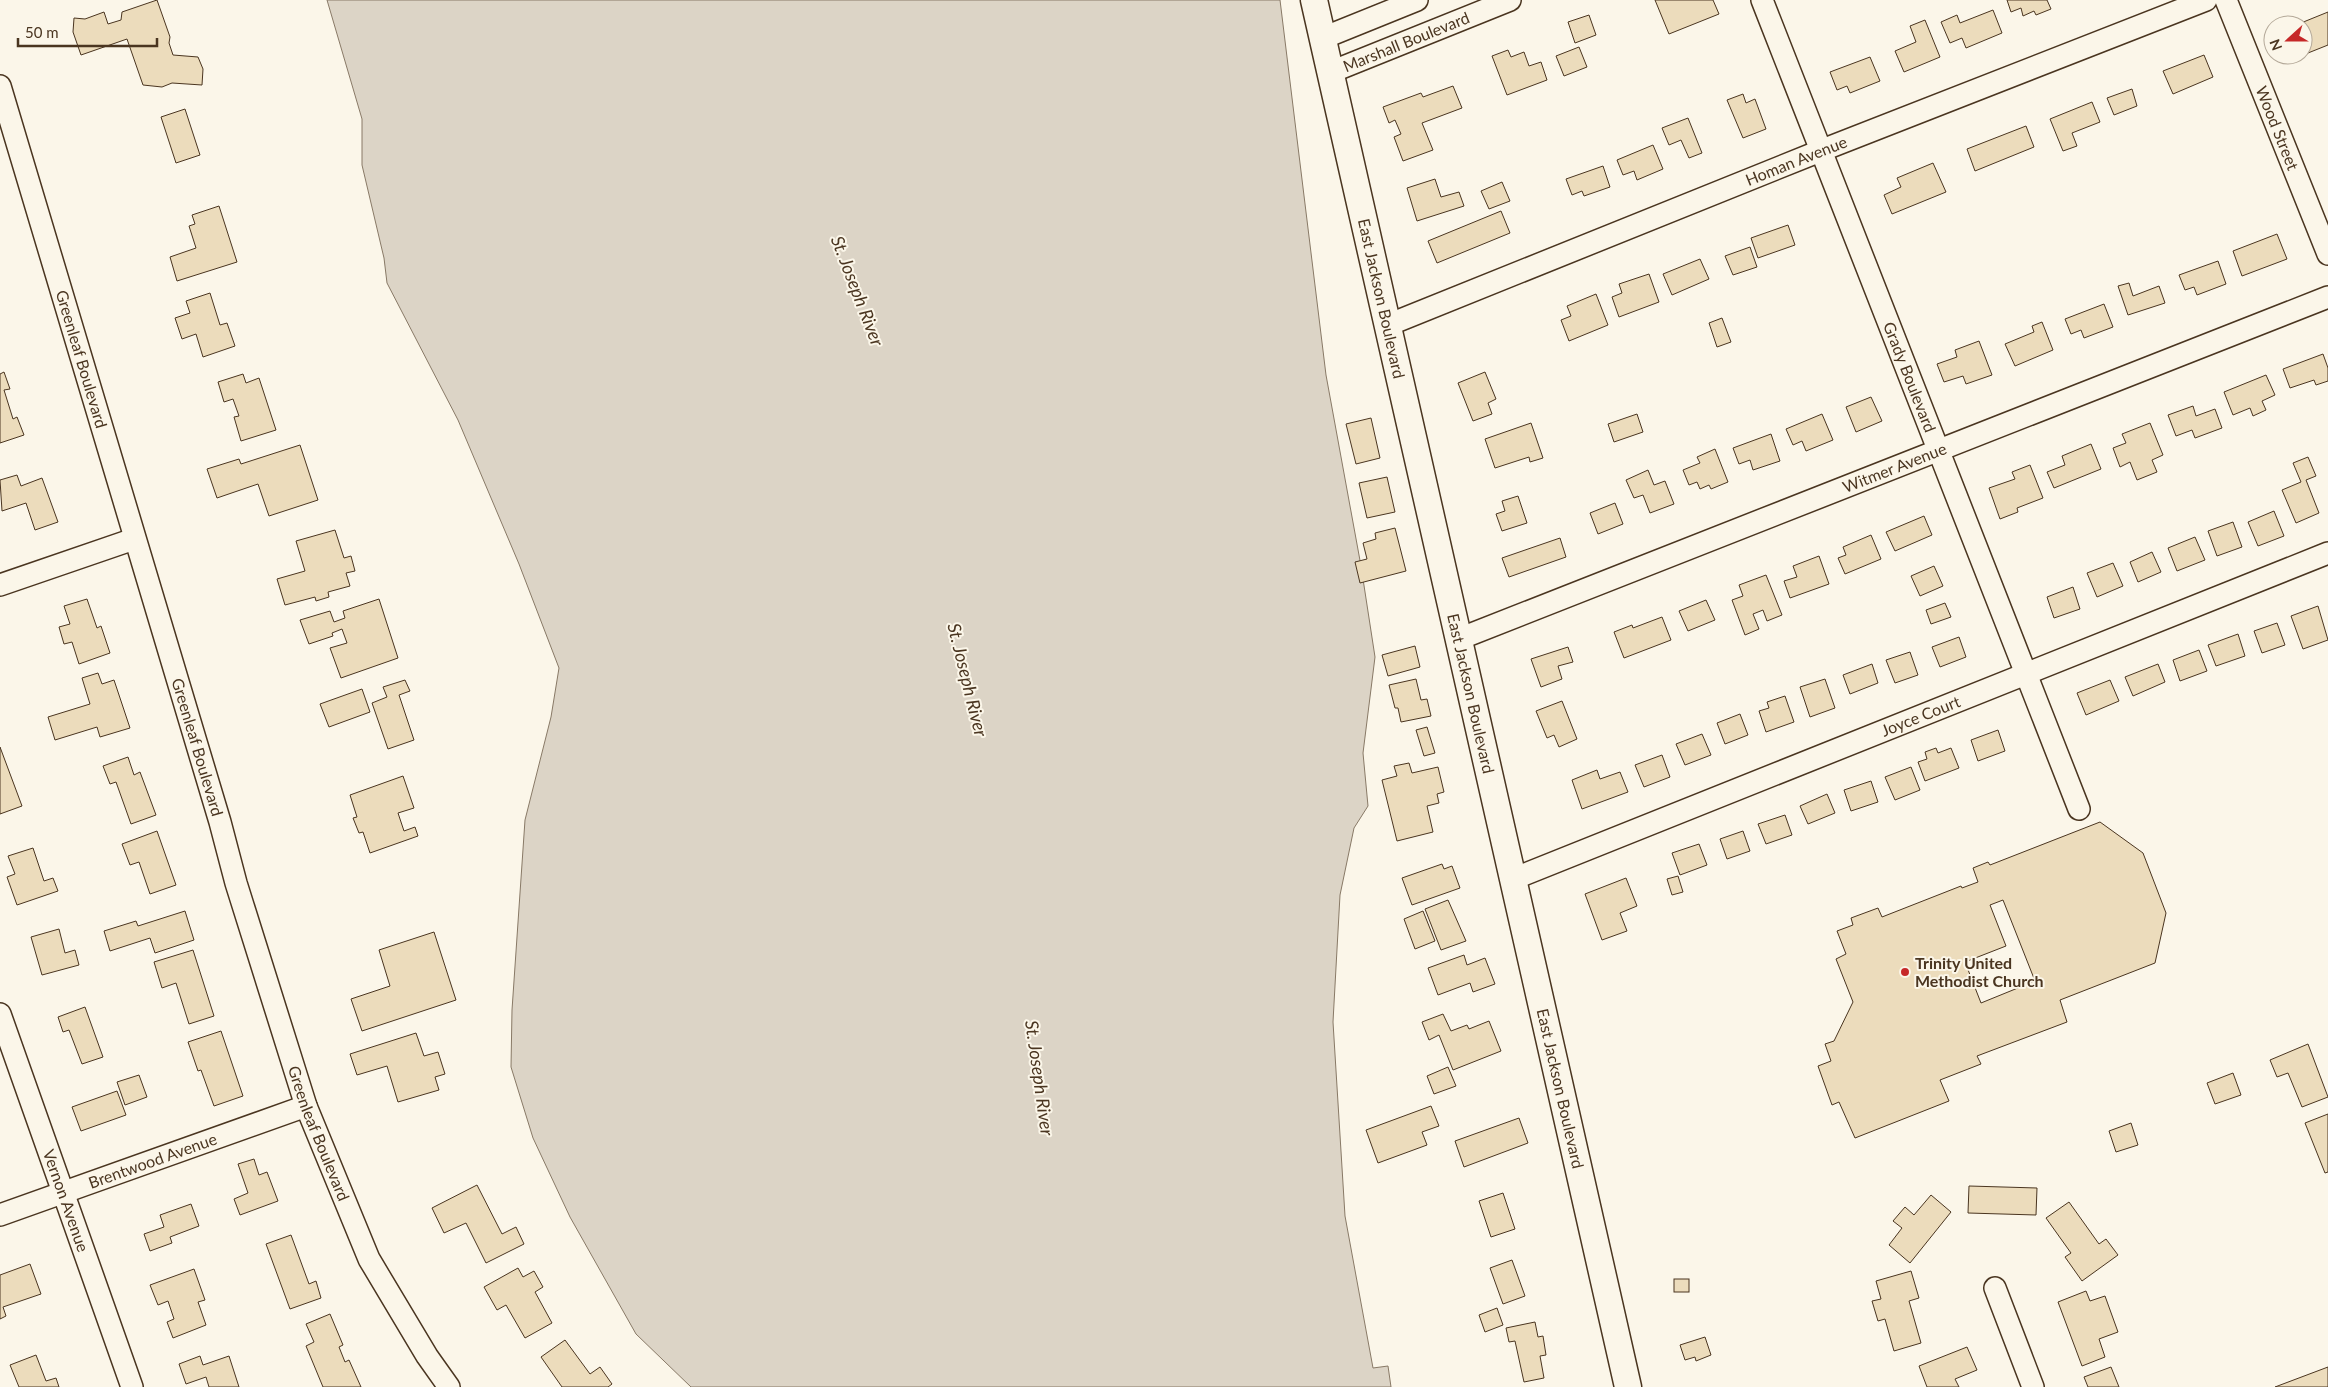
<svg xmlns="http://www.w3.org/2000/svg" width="2328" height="1387" font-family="Lato,sans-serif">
<rect width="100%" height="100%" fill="#fbf6e9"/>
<path fill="#dcd4c6" stroke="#887966" d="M327,0H1280L1326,375L1361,566L1375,657L1363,753L1368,806L1354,828L1340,895L1333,1022L1345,1216L1373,1368L1388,1366L1391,1387H691L636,1334L570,1217L533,1138L511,1067L512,1010L525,820L551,717L559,668L519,564L458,420L387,283L384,258L362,165V119Z"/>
<g fill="#ecdcbc" stroke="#4a3520" fill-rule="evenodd">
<path d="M157,0L170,37L169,43L173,55L198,57L203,69L202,85L172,83L162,87L143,85L127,39L81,55L73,32L74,18L85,19L104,12L108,24L121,20L122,12Z"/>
<path d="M1655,0H1713L1719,14L1669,34Z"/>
<path d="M2007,0H2047L2051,9L2036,15L2034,11L2023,16L2021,8L2011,12Z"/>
<path d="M1993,10L2002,33L1966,48L1962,38L1950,43L1941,22L1957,15L1960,23Z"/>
<path d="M2328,12V45L2303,55V25H2296Z"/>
<path d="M1589,15L1596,35L1575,43L1568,22Z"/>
<path d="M1925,20L1940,57L1904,72L1895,51L1916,42L1910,26Z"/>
<path d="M1579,47L1587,67L1564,76L1556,56Z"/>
<path d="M1508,50L1511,57L1524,52L1529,66L1541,62L1547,80L1507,95L1492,56Z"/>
<path d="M2204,55L2213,77L2173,94L2163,71Z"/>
<path d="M1870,57L1880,81L1850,93L1847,86L1837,90L1830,72Z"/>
<path d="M1453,86L1462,108L1422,123L1433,150L1403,161L1394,137L1401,134L1395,120L1389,123L1383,107L1421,93L1423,97Z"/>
<path d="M2132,89L2137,106L2114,115L2107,98Z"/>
<path d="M1743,94L1746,103L1755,99L1766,129L1743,138L1727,100Z"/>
<path d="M2092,102L2100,122L2072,133L2077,146L2063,151L2050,119Z"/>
<path d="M185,109L200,155L176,163L161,117Z"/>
<path d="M1688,118L1702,153L1689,158L1681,140L1669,145L1662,128Z"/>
<path d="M2026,126L2034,147L1975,171L1967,149Z"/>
<path d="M1653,145L1663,169L1637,180L1634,171L1623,175L1617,160Z"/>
<path d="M1933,163L1946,192L1892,214L1884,195L1901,187L1897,178Z"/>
<path d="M1603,166L1610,187L1584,196L1582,191L1572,195L1566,179Z"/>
<path d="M1435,179L1441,197L1459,192L1464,206L1417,221L1407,188Z"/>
<path d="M1502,182L1510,201L1489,209L1481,191Z"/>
<path d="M219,206L237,262L177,281L170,257L196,248L189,226L195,224L192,215Z"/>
<path d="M1501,211L1510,233L1437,263L1428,241Z"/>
<path d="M1788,225L1795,245L1758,258L1751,238Z"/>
<path d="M2277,234L2287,259L2242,276L2233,251Z"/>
<path d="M1750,247L1757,267L1733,275L1725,256Z"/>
<path d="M1700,259L1709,279L1672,295L1663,274Z"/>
<path d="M2218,261L2226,284L2197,295L2194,287L2185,290L2179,275Z"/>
<path d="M1649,274L1659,302L1619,317L1612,297L1622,293L1619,284Z"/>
<path d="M2129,283L2133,296L2159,286L2165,303L2128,315L2118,286Z"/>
<path d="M210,293L220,325L227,323L235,346L203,357L196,334L182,339L175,318L190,313L186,301Z"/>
<path d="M1596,294L1608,325L1569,341L1561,320L1571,316L1567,306Z"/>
<path d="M2104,304L2113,327L2084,338L2081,330L2071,334L2065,319Z"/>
<path d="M1722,318L1731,342L1717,347L1709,323Z"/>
<path d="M2042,322L2053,350L2015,366L2005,344L2034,332L2032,326Z"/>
<path d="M1979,341L1992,375L1966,384L1963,376L1944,382L1937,364L1957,357L1955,350Z"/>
<path d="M2323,354L2328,368V381L2316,385L2314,380L2290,388L2283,369Z"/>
<path d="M4,372L10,389L4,390L13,419L17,417L24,435L0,443V374Z"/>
<path d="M1485,372L1496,399L1488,403L1492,414L1473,421L1458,383Z"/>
<path d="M243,374L246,383L259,378L276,430L241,441L234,417L239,416L233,399L224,402L218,382Z"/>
<path d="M2266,375L2275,395L2262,401L2266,410L2253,416L2250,408L2233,415L2224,392Z"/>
<path d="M1871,397L1882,421L1856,432L1846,407Z"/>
<path d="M2193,406L2196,416L2215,409L2222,428L2195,438L2192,430L2176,436L2168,415Z"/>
<path d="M1637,414L1643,432L1614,442L1608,424Z"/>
<path d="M1822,414L1833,440L1806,451L1802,441L1793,445L1786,429Z"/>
<path d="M1371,418L1380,458L1356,464L1346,424Z"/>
<path d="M1531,423L1543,458L1530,462L1529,457L1495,468L1485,439Z"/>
<path d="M2150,423L2163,455L2152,460L2157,472L2137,480L2130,462L2120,467L2113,448L2126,443L2122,434Z"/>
<path d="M1771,434L1780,461L1753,470L1750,460L1739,464L1733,448Z"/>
<path d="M2091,444L2101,469L2054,488L2047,472L2065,465L2062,456Z"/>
<path d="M300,445L318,500L269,516L258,484L217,498L207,469L239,459L241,464Z"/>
<path d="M1715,449L1728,482L1711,489L1709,485L1700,489L1697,482L1689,485L1683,470L1700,463L1697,457Z"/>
<path d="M2308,457L2316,476L2306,480L2319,513L2296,523L2282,490L2301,482L2293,463Z"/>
<path d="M2030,465L2043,498L2017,508L2018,512L2000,519L1989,488L2015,479L2012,472Z"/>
<path d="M1648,470L1654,485L1665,481L1674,504L1650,513L1643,495L1634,498L1626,480Z"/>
<path d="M17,475L21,486L42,478L58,522L35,530L26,503L2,511L0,480Z"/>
<path d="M1387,477L1395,512L1367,518L1359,483Z"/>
<path d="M1518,496L1527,523L1502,531L1496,514L1505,511L1502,501Z"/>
<path d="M1615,503L1623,524L1598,534L1590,513Z"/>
<path d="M2274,511L2284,536L2258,546L2248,522Z"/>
<path d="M1924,516L1932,535L1895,551L1886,532Z"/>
<path d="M2233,522L2242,547L2217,556L2208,531Z"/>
<path d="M1395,528L1406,571L1360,583L1355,562L1367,559L1363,543L1376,539L1375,533Z"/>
<path d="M335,530L344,558L351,556L355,571L346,573L350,586L328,592L329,597L316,601L315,597L285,605L277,579L305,571L296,541Z"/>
<path d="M1871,535L1881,559L1845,574L1838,558L1846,555L1843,547Z"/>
<path d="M2195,537L2205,560L2177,571L2168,548Z"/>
<path d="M1560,538L1566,557L1509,577L1502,558Z"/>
<path d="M2152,552L2161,572L2138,582L2130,562Z"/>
<path d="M1819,556L1829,584L1790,598L1784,581L1797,577L1793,566Z"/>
<path d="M2113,563L2123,586L2097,597L2087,573Z"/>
<path d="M1934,566L1943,586L1920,596L1911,576Z"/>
<path d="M1766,575L1782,615L1767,621L1763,610L1753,614L1759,629L1745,635L1732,600L1743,596L1739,585Z"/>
<path d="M2073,587L2080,609L2054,618L2047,597Z"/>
<path d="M87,599L97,628L101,626L110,653L79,664L72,642L64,644L59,627L70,624L64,606Z"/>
<path d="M379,599L398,658L341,678L330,648L347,643L342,629L332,633L333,636L309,644L300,620L330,611L334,622L345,618L343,611Z"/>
<path d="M1706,600L1715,620L1688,631L1679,611Z"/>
<path d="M1945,603L1951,617L1931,624L1926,610Z"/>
<path d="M2318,606L2328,640L2303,649L2291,616Z"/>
<path d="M1662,617L1671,640L1624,658L1614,632L1632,625L1633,628Z"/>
<path d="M2277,623L2285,645L2262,653L2254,631Z"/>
<path d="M2238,634L2245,656L2216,666L2208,645Z"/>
<path d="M1959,637L1966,657L1940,667L1932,647Z"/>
<path d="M1415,646L1420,667L1388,676L1382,655Z"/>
<path d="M1568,647L1573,662L1558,666L1562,679L1541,687L1531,659Z"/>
<path d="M2199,650L2207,671L2180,681L2173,660Z"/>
<path d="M1910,652L1918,675L1895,683L1886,660Z"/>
<path d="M1872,664L1878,683L1850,694L1843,675Z"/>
<path d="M2158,664L2165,682L2133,696L2125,677Z"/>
<path d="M98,673L102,684L114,680L130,728L100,737L97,727L55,740L48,717L90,704L82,678Z"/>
<path d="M1416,679L1421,700L1427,699L1431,716L1401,722L1398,708H1395L1389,685Z"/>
<path d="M1825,679L1835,708L1810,717L1800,687Z"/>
<path d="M405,680L410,691L399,695L414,740L388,749L372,703L387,697L383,687Z"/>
<path d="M2110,680L2119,701L2086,715L2077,693Z"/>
<path d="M362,689L370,712L329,727L320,704Z"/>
<path d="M1785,696L1794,722L1766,732L1759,711L1769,708L1767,702Z"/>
<path d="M1562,701L1577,739L1559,747L1554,735L1547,738L1536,711Z"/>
<path d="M1740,714L1748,735L1725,744L1717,723Z"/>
<path d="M1427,727L1435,753L1424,756L1416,730Z"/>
<path d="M1998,730L2005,751L1978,761L1971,740Z"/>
<path d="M1702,734L1711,755L1685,765L1676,744Z"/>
<path d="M0,747L22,806L0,814Z"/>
<path d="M1936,748L1938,753L1951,748L1959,768L1925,781L1918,762L1927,759L1925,752Z"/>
<path d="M1662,755L1670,777L1644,787L1635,765Z"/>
<path d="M128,757L134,775L140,772L156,815L131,824L116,782L110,784L103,766Z"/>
<path d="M1409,763L1412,773L1438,767L1444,792L1437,794L1439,803L1427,806L1433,832L1397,841L1382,780L1397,776L1394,766Z"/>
<path d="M1911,767L1920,790L1895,800L1885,777Z"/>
<path d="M1597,770L1600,779L1620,772L1628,792L1582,809L1572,780Z"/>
<path d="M403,776L414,808L398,813L404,831L415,827L418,836L370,853L363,832L359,833L353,818L357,817L350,795Z"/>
<path d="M1871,781L1878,802L1851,811L1844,790Z"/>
<path d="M1827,794L1835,813L1808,824L1800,806Z"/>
<path d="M1785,815L1792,835L1766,844L1758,824Z"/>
<path d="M2100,822L2143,853L2166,913L2155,963L2060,1000L2067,1022L1977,1056L1981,1064L1940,1080L1949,1101L1855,1138L1839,1102L1832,1105L1818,1066L1831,1061L1825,1044L1834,1041L1853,1002L1836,959L1846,954L1837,931L1853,925L1851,918L1878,908L1882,917L1961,886L1962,888L1978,882L1973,868L1988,862L1990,865ZM2003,900L2035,981L1981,1003L1965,962L2006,946L1990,905Z"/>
<path d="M157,831L176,885L150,894L139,862L130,865L122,844Z"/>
<path d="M1743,831L1750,851L1727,859L1720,839Z"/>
<path d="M1699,844L1707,865L1680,875L1672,853Z"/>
<path d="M33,848L44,881L53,878L58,891L17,905L7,877L15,874L8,856Z"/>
<path d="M1442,864L1444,869L1452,866L1460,888L1412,905L1402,878Z"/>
<path d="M1678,876L1683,892L1672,895L1667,879Z"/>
<path d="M1626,878L1637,906L1620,913L1627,931L1602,940L1585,894Z"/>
<path d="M1448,900L1466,941L1441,950L1425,909Z"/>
<path d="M185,911L194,940L155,953L150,938L110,951L104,931L136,921L138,926Z"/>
<path d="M1423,911L1435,941L1415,949L1404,919Z"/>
<path d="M59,929L65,953L75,950L79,965L42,975L31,937Z"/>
<path d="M434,932L456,1000L362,1031L351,999L390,986L379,950Z"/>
<path d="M193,950L214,1016L189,1024L176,983L162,988L154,962Z"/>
<path d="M1464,955L1467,965L1485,958L1495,984L1473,992L1470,983L1438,995L1428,968Z"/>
<path d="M85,1007L103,1057L82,1064L69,1030L63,1032L58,1017Z"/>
<path d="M1443,1014L1451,1031L1467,1025L1469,1029L1489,1021L1501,1051L1453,1070L1439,1035L1429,1040L1422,1022Z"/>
<path d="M221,1031L243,1096L214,1106L201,1070L198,1071L188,1042Z"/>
<path d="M416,1033L424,1056L438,1052L445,1074L435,1077L439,1090L398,1102L387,1066L357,1075L350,1054Z"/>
<path d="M2308,1044L2328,1097L2302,1107L2288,1073L2277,1077L2270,1060Z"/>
<path d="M1448,1067L1456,1086L1434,1094L1427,1076Z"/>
<path d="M2233,1073L2241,1095L2215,1104L2207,1083Z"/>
<path d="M139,1075L147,1097L125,1105L117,1082Z"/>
<path d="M117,1091L126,1115L81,1131L72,1107Z"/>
<path d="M1431,1106L1439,1126L1422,1132L1427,1145L1378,1163L1366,1130Z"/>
<path d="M2328,1114V1172L2325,1173L2305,1123Z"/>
<path d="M1519,1118L1528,1143L1464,1167L1455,1141Z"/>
<path d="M2131,1123L2138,1145L2116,1152L2109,1131Z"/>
<path d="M254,1159L259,1175L267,1172L278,1201L240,1215L234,1199L248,1193L238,1164Z"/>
<path d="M477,1185L502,1234L516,1227L524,1244L486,1263L466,1223L444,1233L432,1208Z"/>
<path d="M1969,1186L2037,1188L2036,1215L1968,1213Z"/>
<path d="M1503,1193L1515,1229L1491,1237L1479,1201Z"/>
<path d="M1931,1195L1951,1212L1910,1263L1889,1245L1902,1228L1893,1221L1905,1207L1914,1215Z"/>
<path d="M2069,1202L2099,1244L2106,1239L2118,1255L2082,1281L2065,1257L2071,1253L2046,1218Z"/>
<path d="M191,1204L199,1226L170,1237L172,1243L150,1251L144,1234L164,1227L160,1215Z"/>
<path d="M291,1235L309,1284L316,1281L321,1298L290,1309L266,1244Z"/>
<path d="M1512,1260L1525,1296L1503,1304L1490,1268Z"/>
<path d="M30,1264L41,1294L3,1307L6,1316L0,1319V1275Z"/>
<path d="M518,1268L523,1277L534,1271L543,1287L535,1292L552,1323L525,1338L506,1305L497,1310L484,1287Z"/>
<path d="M194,1269L205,1300L198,1302L206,1325L173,1338L167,1322L174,1319L168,1301L158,1305L150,1285Z"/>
<path d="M1911,1271L1919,1298L1909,1301L1921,1343L1894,1351L1885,1319L1878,1321L1872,1301L1881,1299L1876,1281Z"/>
<rect x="1674" y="1279" width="15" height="13"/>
<path d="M2086,1291L2090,1301L2105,1296L2118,1332L2099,1339L2105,1357L2082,1366L2058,1302Z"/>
<path d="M1497,1308L1503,1325L1485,1332L1479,1315Z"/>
<path d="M330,1314L343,1345L339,1347L345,1362L349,1360L361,1387H323L306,1346L314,1342L306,1324Z"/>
<path d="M1535,1322L1538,1337L1543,1336L1546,1355L1540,1356L1544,1378L1524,1382L1515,1341L1509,1342L1506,1328Z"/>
<path d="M1705,1337L1711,1355L1696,1361L1695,1357L1685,1360L1680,1345Z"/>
<path d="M565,1340L590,1374L600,1367L612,1384L608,1387H562L541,1357Z"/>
<path d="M1967,1347L1977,1370L1955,1379L1959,1387H1927L1919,1366Z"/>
<path d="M36,1355L46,1381L56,1378L59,1387H19L10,1365Z"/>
<path d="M200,1356L203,1365L229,1356L239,1387H209L206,1377L186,1384L179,1364Z"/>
<path d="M2111,1367L2119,1387H2088L2084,1377Z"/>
<path d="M2328,1367V1387H2275Z"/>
</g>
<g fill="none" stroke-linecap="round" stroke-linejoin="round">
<defs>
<g id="minor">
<path id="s1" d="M1762,0L2079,809"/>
<path id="s2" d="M2226,0L2328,254"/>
<path d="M1323,38L1417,0"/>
<path id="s3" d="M1331,72L1510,0"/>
<path id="s4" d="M0,86L220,822L236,883L306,1106L369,1259L427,1356L449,1387"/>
<path id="s5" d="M1388,325L1820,151L2206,0"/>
<path d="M0,585L134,539"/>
<path id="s6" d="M1459,639L2328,297"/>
<path id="s7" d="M1513,879L2328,553"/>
<path id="s8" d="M0,1014L132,1387"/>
<path id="s9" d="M0,1215L306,1106"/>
<path d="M1995,1288L2033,1387"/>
</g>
<g id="major">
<path id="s10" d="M1314,0L1628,1387"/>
</g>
</defs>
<use href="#minor" stroke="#4a3520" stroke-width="24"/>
<use href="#major" stroke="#4a3520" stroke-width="29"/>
<use href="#minor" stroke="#fbf6e9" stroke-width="21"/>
<use href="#major" stroke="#fbf6e9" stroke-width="26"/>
</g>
<circle fill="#c62828" stroke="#fbf6e9" stroke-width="2" cx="1905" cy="972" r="5"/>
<g text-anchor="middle" stroke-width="4" stroke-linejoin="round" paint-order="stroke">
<g font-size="16" fill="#4a3520" stroke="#fbf6e9">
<text dy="6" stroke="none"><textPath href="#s3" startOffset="81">Marshall Boulevard</textPath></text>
<text dy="6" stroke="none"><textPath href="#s2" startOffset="138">Wood Street</textPath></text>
<text dy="6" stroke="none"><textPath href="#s5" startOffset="440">Homan Avenue</textPath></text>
<text dy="6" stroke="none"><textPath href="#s10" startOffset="306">East Jackson Boulevard</textPath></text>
<text dy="6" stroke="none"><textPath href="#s4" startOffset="285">Greenleaf Boulevard</textPath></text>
<text dy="6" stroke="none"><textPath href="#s1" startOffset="405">Grady Boulevard</textPath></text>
<text dy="6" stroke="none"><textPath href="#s6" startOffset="468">Witmer Avenue</textPath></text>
<text dy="6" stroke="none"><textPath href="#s10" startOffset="711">East Jackson Boulevard</textPath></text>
<text dy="6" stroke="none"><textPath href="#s7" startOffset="439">Joyce Court</textPath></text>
<text dy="6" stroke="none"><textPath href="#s4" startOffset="690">Greenleaf Boulevard</textPath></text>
<text dy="6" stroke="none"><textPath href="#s10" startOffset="1116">East Jackson Boulevard</textPath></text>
<text dy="6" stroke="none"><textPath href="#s4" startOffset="1095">Greenleaf Boulevard</textPath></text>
<text dy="6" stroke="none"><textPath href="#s9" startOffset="162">Brentwood Avenue</textPath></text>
<text dy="6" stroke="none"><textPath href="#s8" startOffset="198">Vernon Avenue</textPath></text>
</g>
<g font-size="16" font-weight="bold" fill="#4a3520" stroke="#fbf6e9" text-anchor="start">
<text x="1915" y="969">Trinity United<tspan x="1915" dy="18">Methodist Church</tspan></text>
</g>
<g font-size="18" font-style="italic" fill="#4a3520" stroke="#fbf6e9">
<text transform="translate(857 291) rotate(69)" y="6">St. Joseph River</text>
<text transform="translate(967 680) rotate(76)" y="6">St. Joseph River</text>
<text transform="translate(1039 1078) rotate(82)" y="6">St. Joseph River</text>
</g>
</g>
<g transform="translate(2288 40) rotate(249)"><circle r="24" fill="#fbf6e9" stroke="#b4a999"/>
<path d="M0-4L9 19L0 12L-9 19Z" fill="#c62828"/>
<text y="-8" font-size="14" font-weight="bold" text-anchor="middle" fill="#4a3520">N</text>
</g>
<path d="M18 38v8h139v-8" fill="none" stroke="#4a3520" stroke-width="2.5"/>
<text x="25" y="38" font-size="15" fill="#4a3520" stroke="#fbf6e9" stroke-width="4" paint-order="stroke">50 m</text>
</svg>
